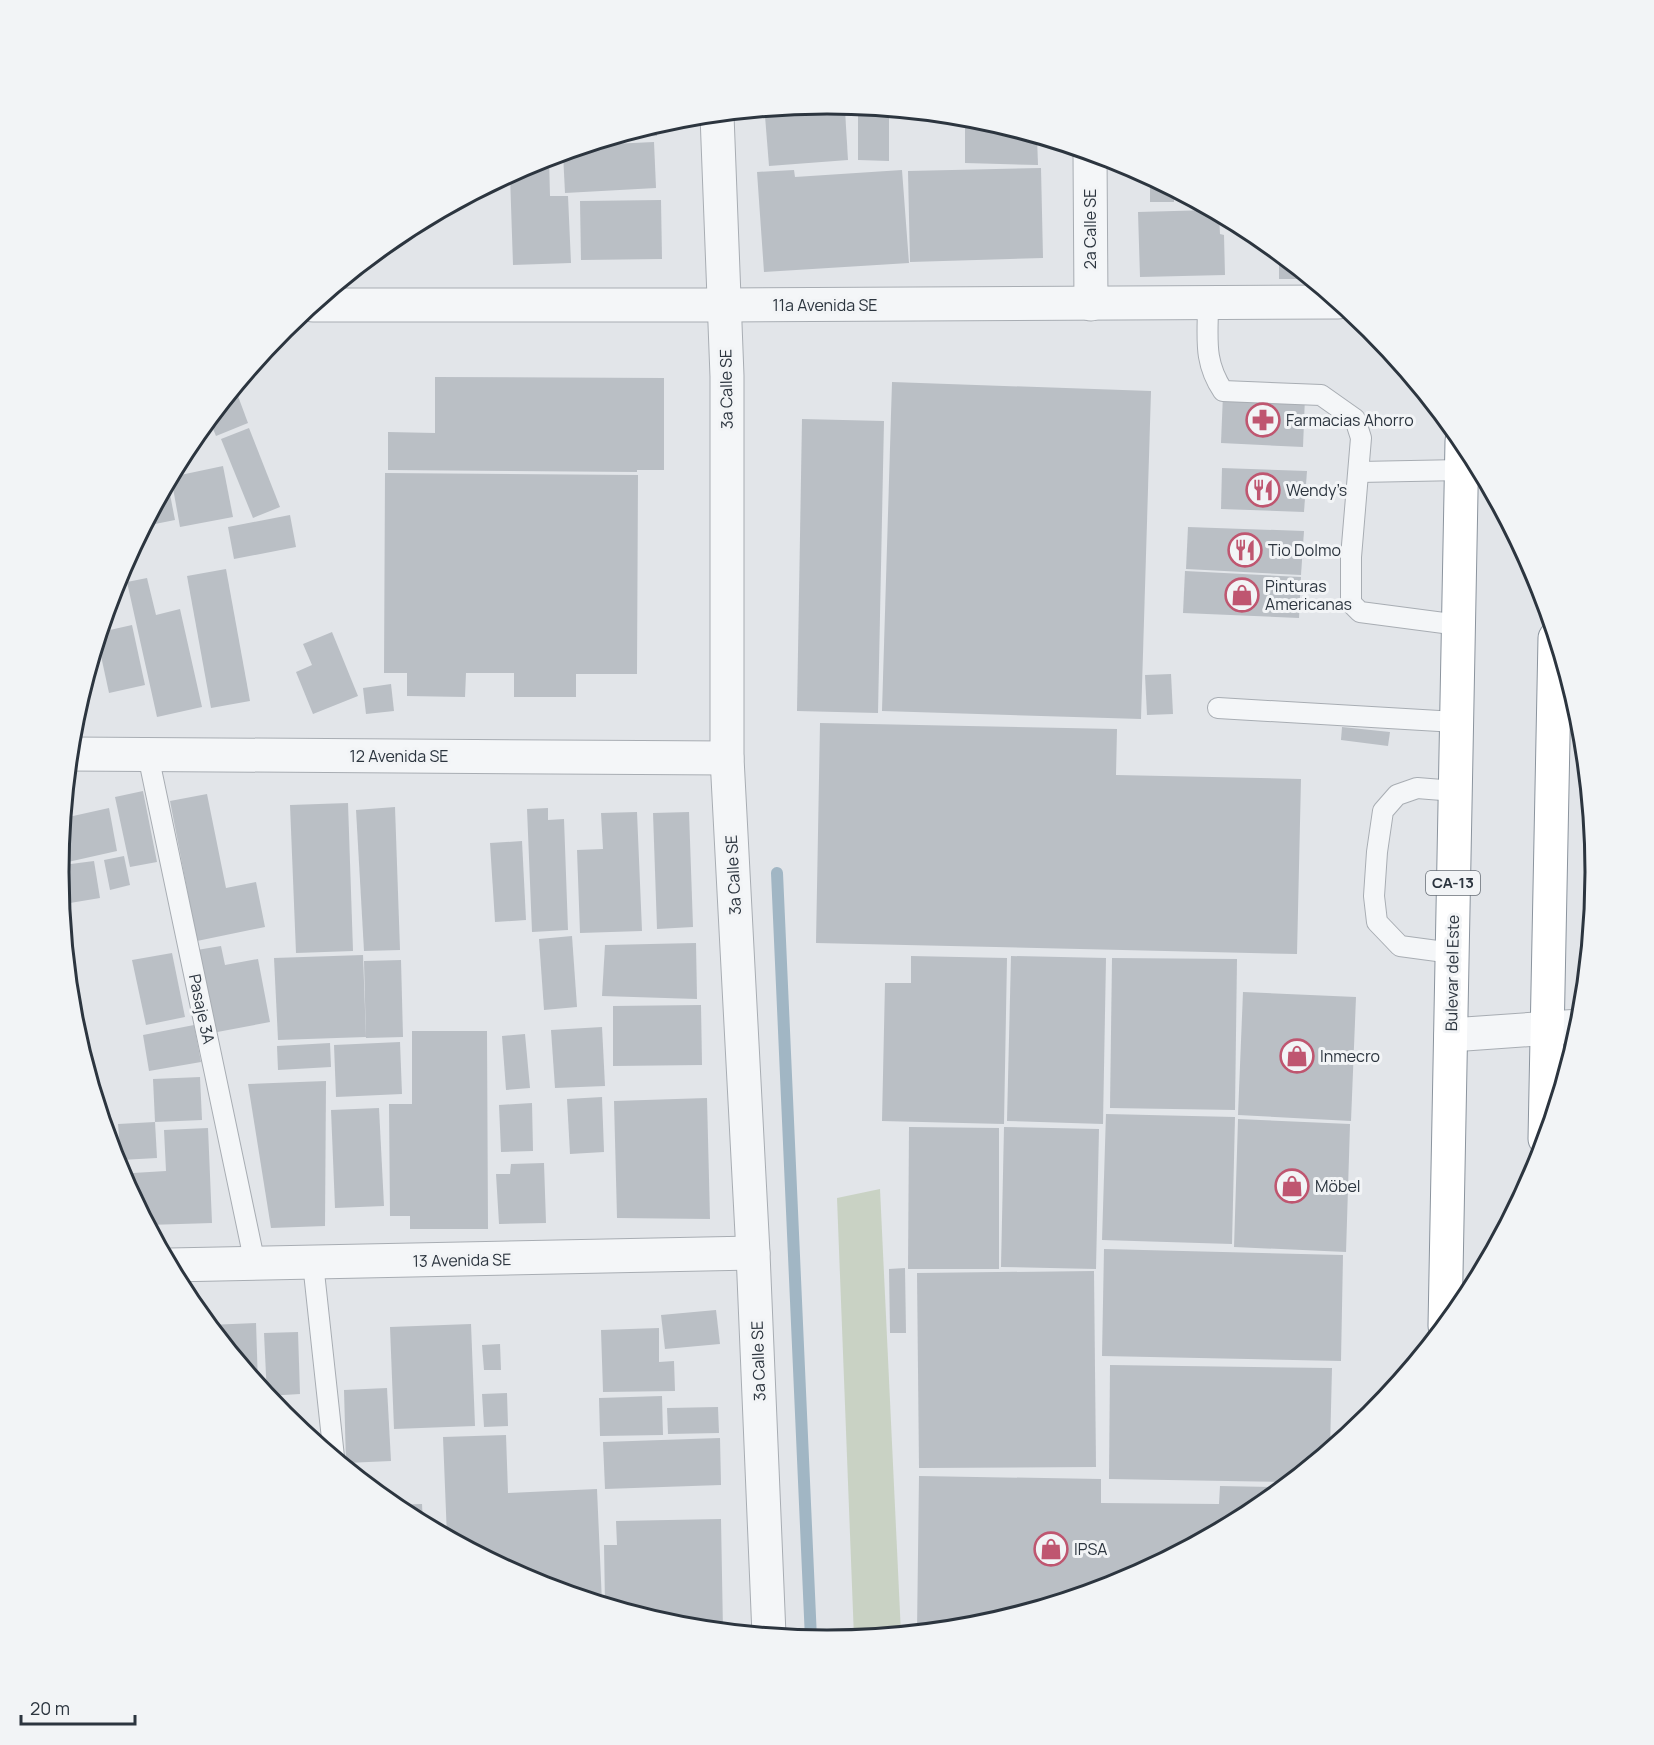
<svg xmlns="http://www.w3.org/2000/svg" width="1654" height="1745" font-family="Manrope,sans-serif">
<rect width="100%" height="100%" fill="#e2e5e9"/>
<path fill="#c9d2c4" d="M880,1189L901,1634L854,1638L837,1198Z"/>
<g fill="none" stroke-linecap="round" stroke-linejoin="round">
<path stroke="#a1b6c4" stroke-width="12" d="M777,873L811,1639"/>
</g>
<g fill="#babfc5">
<path d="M858,108L889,110V161L858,160Z"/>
<path d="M845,110L848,160L769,166L765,116Z"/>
<path d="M657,125V136L619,137Z"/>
<path d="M965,125H999L1037,137L1038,165L965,163Z"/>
<path d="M654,142L656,188L565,193L563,153L590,145Z"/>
<path d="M549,158L550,196H568L571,263L513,265L510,175L533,162Z"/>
<path d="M1041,168L1043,258L910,262L908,171Z"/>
<path d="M794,170L795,177L902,170L909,263L764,272L757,172Z"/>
<path d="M1150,181H1156L1174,191V202H1150Z"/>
<path d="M661,200L662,259L581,260L580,201Z"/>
<path d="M1210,210L1219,215L1220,234L1224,235L1225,275L1140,277L1138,212Z"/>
<path d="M1279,254L1301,272L1309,279H1279Z"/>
<path d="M435,377L664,378V470H637V472L388,470V432L435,433Z"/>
<path d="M892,382L1151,391L1141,719L882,711Z"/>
<path d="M235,388L248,423L216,436L209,419Z"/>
<path d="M1223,394L1305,397L1303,447L1221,443Z"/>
<path d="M802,419L884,421L878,713L797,711Z"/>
<path d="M249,428L280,507L253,518L221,439Z"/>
<path d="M223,466L233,517L180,527L171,477Z"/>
<path d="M1222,468L1307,471L1304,512L1221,509Z"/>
<path d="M385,473L638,475L637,674H576V697H514V673H466L465,697L407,696V673H384Z"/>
<path d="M168,484L175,520L145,526Z"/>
<path d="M290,515L296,547L234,559L228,527Z"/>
<path d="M1188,527L1304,531L1301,575L1186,569Z"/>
<path d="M226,569L250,701L211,708L187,576Z"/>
<path d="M1185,571L1301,577L1299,618L1183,613Z"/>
<path d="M147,578L156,615L180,609L202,707L157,717L127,582Z"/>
<path d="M132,625L145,685L109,693L98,642L101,632Z"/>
<path d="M332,632L358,696L313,714L296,672L312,665L303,644Z"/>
<path d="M1171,674L1173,714L1147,715L1145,675Z"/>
<path d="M391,684L394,711L366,714L363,688Z"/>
<path d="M820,723L1117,729L1116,775L1301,779L1297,954L816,943Z"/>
<path d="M1342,727L1390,732L1388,746L1341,740Z"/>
<path d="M143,791L157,862L130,867L115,797Z"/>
<path d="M207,794L226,888L256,882L265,927L197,941L170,801Z"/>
<path d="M348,803L353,951L296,953L290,805Z"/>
<path d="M395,807L400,950L364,951L356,810Z"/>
<path d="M109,808L117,851L59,864L64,818Z"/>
<path d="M548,808V820L564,819L568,930L532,932L527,809Z"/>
<path d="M637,812L642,931L580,933L577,850L603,849L601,813Z"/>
<path d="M689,812L693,927L657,929L653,813Z"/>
<path d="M522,841L526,920L495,922L490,843Z"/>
<path d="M124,856L130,885L110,890L104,860Z"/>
<path d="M94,861L100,898L70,903L63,865Z"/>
<path d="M572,936L577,1007L544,1010L539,939Z"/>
<path d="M696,943L697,999L602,996L605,945Z"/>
<path d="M221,946L225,965L258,959L270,1022L212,1033L197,950Z"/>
<path d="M172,953L185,1017L146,1025L132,960Z"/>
<path d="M363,955L366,1037L278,1040L274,958Z"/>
<path d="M911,956L1007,958L1004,1124L882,1121L885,983H911Z"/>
<path d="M1011,956L1106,958L1103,1124L1007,1121Z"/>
<path d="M1112,958L1237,959L1235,1110L1110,1108Z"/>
<path d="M401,960L403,1037L366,1038L364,961Z"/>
<path d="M1243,992L1356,997L1351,1121L1238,1115Z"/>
<path d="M701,1005L702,1065L613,1066V1006Z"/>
<path d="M194,1025L201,1062L149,1071L143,1035Z"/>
<path d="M602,1027L605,1086L555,1088L551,1030Z"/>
<path d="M412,1031H487L488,1229H410V1216H390L389,1104H412Z"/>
<path d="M525,1034L530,1088L506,1090L502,1036Z"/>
<path d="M400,1042L402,1094L336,1097L334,1045Z"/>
<path d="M330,1043L331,1067L278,1070L277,1046Z"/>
<path d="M200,1077L202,1120L155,1122L153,1079Z"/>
<path d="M326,1081L325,1226L271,1228L248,1084Z"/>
<path d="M602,1097L604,1152L570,1154L567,1099Z"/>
<path d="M707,1098L710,1219L617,1218L614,1101Z"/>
<path d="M532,1103L533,1151L501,1152L499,1105Z"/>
<path d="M379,1108L384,1206L335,1208L331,1110Z"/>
<path d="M1106,1114L1235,1117L1232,1244L1102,1240Z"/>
<path d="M1238,1119L1350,1124L1346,1252L1234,1247Z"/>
<path d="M155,1122L157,1158L121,1160L118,1124Z"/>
<path d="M909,1127L999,1128V1269H908Z"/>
<path d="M1004,1127L1099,1129L1096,1269L1001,1267Z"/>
<path d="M208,1128L212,1223L148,1225L145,1220L144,1196L134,1197L133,1173L166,1171L164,1130Z"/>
<path d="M107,1134H112L113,1149L112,1150Z"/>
<path d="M544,1163L546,1223L499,1224L496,1174H510L511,1164Z"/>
<path d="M1104,1249L1343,1255L1341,1361L1102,1356Z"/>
<path d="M905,1268L906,1333H890L889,1269Z"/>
<path d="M1094,1271L1096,1467L919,1468L917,1273Z"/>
<path d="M716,1310L720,1344L665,1349L661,1315Z"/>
<path d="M256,1323L258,1385L209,1325Z"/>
<path d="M471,1324L475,1426L394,1429L390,1327Z"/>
<path d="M659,1328V1362L674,1361L675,1391L603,1392L601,1330Z"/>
<path d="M298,1332L300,1394L267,1396L264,1333Z"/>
<path d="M500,1344L501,1370H484L482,1345Z"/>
<path d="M1110,1365L1332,1368L1330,1449L1290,1482L1109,1479Z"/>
<path d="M387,1388L391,1461L346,1463L344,1390Z"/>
<path d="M507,1393L508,1426L484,1427L482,1394Z"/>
<path d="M662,1396L663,1435L600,1436L599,1398Z"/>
<path d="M718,1407L719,1433L668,1434L667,1408Z"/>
<path d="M506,1435L508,1493L597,1489L602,1603L533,1582L447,1537L443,1437Z"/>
<path d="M720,1438L721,1485L605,1489L603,1442Z"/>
<path d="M919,1476L1101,1479V1503L1219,1504L1220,1486L1277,1487V1492L1254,1512L1121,1583L977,1626L917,1632Z"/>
<path d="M422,1504L423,1524L393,1505Z"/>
<path d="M721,1519L723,1631L677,1626L605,1604L604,1545H617L616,1521Z"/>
</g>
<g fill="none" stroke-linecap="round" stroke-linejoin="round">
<defs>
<g id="lane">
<path d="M1208,303C1208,338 1203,361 1223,391L1321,395L1355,419L1361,438L1351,557V603L1360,612L1459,625"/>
<path d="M1359,472L1462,470"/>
<path d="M1218,708L1456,722"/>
<path d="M148,755L255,1264"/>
<path d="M1452,953L1400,946L1377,922L1374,896L1377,852L1383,811L1397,795L1417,788L1455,791"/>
<path d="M313,1263L334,1457"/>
</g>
<g id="street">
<path d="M717,115L727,376V758L753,1253L769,1635"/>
<path d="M1090,153L1091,304"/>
<path d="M313,305H724L1338,302"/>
<path d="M70,754L727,758"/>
<path d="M1451,1035L1580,1026"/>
<path d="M170,1265L753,1253"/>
</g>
<g id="highway">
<path d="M1545,1139L1555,638"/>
<path d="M1445,1326L1462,441"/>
</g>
</defs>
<use href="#lane" stroke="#a8adb3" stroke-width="22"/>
<use href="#street" stroke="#a8adb3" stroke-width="35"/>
<use href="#highway" stroke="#8b949e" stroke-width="35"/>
<use href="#lane" stroke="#f4f6f8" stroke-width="20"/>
<use href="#street" stroke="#f4f6f8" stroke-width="33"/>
<use href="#highway" stroke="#fff" stroke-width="33"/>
</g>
<defs>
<symbol id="pharmacy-ring" viewBox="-11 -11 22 22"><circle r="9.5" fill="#f2f4f6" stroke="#bf5670" stroke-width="1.5"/><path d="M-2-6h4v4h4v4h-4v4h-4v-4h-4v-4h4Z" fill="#bf5670"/></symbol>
<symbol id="restaurant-ring" viewBox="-11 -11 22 22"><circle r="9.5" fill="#f2f4f6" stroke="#bf5670" stroke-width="1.5"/><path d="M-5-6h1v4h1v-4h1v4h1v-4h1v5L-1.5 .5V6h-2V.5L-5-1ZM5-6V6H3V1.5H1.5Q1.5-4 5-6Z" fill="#bf5670"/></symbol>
<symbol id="shop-ring" viewBox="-11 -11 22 22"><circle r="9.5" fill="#f2f4f6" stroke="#bf5670" stroke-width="1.5"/><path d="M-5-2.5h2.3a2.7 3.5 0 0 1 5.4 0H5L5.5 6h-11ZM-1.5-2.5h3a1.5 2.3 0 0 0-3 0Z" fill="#bf5670"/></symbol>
</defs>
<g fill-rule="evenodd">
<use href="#pharmacy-ring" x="1244" y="401" width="38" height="38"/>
<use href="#restaurant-ring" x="1244" y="471" width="38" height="38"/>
<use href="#restaurant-ring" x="1226" y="531" width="38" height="38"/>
<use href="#shop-ring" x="1223" y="576" width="38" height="38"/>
<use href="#shop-ring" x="1278" y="1037" width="38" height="38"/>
<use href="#shop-ring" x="1273" y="1167" width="38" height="38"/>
<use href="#shop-ring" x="1032" y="1530" width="38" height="38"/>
</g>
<g text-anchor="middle" stroke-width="6" stroke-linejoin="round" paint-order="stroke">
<rect fill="#f2f4f6" stroke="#676e76" stroke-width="1.5" x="1426" y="871" width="54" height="24" rx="4.5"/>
<g font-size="15" font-weight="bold" fill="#2c353f">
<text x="1453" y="888">CA-13</text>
</g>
<g font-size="16" fill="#2c353f" stroke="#f2f4f6">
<text transform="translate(1090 229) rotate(-90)" y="6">2a Calle SE</text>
<text x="825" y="311">11a Avenida SE</text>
<text transform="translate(726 389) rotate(-91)" y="6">3a Calle SE</text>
<text x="399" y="762">12 Avenida SE</text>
<text transform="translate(733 875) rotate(-93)" y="6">3a Calle SE</text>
<text transform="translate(1452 973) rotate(-89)" y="6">Bulevar del Este</text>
<text transform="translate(202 1009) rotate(78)" y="6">Pasaje 3A</text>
<text transform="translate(462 1260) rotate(-1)" y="6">13 Avenida SE</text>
<text transform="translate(758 1361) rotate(-92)" y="6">3a Calle SE</text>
</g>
<g font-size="16" fill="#2c353f" stroke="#f2f4f6" text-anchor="start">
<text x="1286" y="426">Farmacias Ahorro</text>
<text x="1286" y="496">Wendy’s</text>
<text x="1268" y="556">Tio Dolmo</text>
<text x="1265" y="592">Pinturas<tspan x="1265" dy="18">Americanas</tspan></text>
<text x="1320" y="1062">Inmecro</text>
<text x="1315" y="1192">Möbel</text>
<text x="1074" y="1555">IPSA</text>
</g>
</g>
<path d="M0 0H1654V1745H0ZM69 872a758 758 0 1 1 1516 0a758 758 0 1 1-1516 0Z" fill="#f2f4f6" fill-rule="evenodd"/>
<path fill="none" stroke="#2c353f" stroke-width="3" d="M69 872a758 758 0 1 1 1516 0a758 758 0 1 1-1516 0Z"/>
<path d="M21 1715v9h114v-9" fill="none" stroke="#2c353f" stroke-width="3"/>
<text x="30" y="1715" font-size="18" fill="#2c353f" stroke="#f2f4f6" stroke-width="4.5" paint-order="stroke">20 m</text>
</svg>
